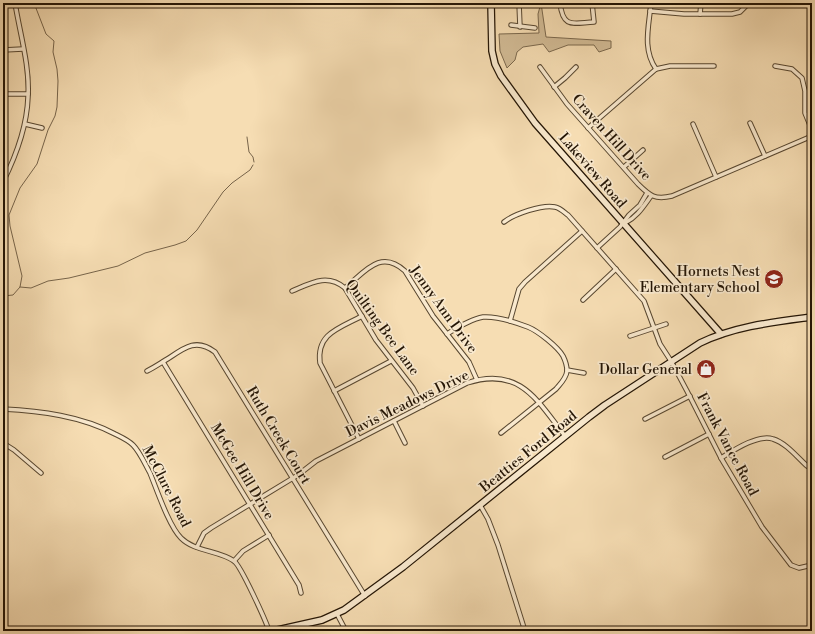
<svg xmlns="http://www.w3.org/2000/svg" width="815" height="634" font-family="'Libre Bodoni',serif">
<rect width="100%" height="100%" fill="#f6ddb3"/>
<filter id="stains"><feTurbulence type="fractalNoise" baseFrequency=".005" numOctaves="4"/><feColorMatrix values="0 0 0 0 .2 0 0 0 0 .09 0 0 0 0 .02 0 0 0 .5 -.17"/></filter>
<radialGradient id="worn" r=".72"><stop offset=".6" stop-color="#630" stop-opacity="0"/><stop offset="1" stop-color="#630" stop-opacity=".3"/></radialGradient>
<path fill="#d2bb95" stroke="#7b684d" d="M541,3L546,37L611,41V48L599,52L594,45H568L549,52L543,44L523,47L517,52L515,60L507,68L500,51L499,34L539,33L538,14Z"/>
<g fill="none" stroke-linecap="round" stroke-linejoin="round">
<g stroke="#77644a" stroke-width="1">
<path d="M247,137L249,152L253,157L254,162"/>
<path d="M20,287L31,288L48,281L69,278L118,266L145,253L175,245L186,241L197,230L223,192L232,183L250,170L253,165"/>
<path d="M3,296L13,295L20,287L22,276L10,226L9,215L20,188L37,164L48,130L55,116L57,107L58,81L57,69L53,52L54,41L46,34L34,3"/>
</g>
<defs>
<g id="minor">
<path d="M3,3H4"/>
<path d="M519,3L520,27"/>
<path d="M560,3C563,29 573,23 594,22L592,3"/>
<path d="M651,3C649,26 642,49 656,69"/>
<path d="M808,3L812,10"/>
<path d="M650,11L684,14H732L740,12L749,3"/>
<path d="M700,14L701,3"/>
<path d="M511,25L535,28"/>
<path d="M3,50L23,49"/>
<path d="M775,66L792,69L802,78L805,91V113L812,130"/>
<path d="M540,67L567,104L638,184C650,196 655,200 672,196L812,136"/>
<path d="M554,87L565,78L576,67"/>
<path d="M3,94H28"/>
<path d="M750,123L765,156"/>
<path d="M25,124L42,128"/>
<path d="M693,124L716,177"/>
<path d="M588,128L656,69L670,66H714"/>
<path d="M624,167L643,150"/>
<path d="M3,182C16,156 27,127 28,97C30,66 20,34 15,3"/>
<path d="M504,222C514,214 543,204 555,207C560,208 564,212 568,215L644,301L660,344L671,361L687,391L721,458L762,527L791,565L799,568L812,565"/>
<path d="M625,223C637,217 643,207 651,196"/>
<path d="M597,248L620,227L629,215L640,205L647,193"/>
<path d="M345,288C364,273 380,248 405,271L433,316L469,362L477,380"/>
<path d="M292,291C311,283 327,273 345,288L376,340L413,388L423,406"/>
<path d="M583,300L616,269"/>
<path d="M510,321L519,289L525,282L582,231"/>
<path d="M447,334C458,327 471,319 483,317C497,316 515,322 528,327C538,331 558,347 563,356C565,360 567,367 567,371C566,379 560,384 556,389L501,433"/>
<path d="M630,336L666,324"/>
<path d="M163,362L299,585L301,593"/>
<path d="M567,370L584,373"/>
<path d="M147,371C155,367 162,362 169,358C185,347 197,338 215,352L365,596"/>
<path d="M334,391L391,361"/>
<path d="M3,409C41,411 81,416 115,434C121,437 128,440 133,445C140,452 145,464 150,473C157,490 169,526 181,538C195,552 218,550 234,561C241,566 266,621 269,631"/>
<path d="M645,419L690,396"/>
<path d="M394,421L405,443"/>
<path d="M359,439L320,363C316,333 340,328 362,316"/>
<path d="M3,443L14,450L41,473"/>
<path d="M665,457L709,434"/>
<path d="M721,458C734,450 758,434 773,439C786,443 797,457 807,466"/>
<path d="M480,505L488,519L498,545L525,631"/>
<path d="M197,547L204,533L211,528L298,475L316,461L467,383C520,366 537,400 565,436"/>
<path d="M234,561L243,551L269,535"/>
<path d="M337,614L346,631"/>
</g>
<g id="secondary">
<path d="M491,3L492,51L495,64L501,76L535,123L721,334"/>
<path d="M273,631L322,620L344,610L403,567L589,417L605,405L700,343C735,326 774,322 812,317"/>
</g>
</defs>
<use href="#minor" stroke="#584730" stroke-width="5.5"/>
<use href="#secondary" stroke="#241505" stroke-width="8"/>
<use href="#minor" stroke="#f9e9ce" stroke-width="3.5"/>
<use href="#secondary" stroke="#f9e9ce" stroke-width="5.5"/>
</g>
<defs>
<symbol id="school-disc" viewBox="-11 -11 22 22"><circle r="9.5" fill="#8f2418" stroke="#f9e9ce"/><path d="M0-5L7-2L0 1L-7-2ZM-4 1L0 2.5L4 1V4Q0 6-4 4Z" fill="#fff"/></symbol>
<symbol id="shop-disc" viewBox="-11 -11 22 22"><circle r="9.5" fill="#8f2418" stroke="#f9e9ce"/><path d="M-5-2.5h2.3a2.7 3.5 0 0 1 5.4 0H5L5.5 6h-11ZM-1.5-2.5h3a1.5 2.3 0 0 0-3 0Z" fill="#fff"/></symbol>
</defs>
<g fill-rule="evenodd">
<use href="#school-disc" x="763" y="268" width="22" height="22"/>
<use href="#shop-disc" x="695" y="358" width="22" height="22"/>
</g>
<g text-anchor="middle" stroke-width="3.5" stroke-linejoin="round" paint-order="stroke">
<g font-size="14" fill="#241505" stroke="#f9e9ce">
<text transform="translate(612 137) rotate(48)" y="5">Craven Hill Drive</text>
<text transform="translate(593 170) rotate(49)" y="5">Lakeview Road</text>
<text transform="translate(444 309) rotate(54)" y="5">Jenny Ann Drive</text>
<text transform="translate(383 327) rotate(54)" y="5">Quilting Bee Lane</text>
<text transform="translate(407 403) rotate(-26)" y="5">Davis Meadows Drive</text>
<text transform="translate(279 435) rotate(59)" y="5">Ruth Creek Court</text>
<text transform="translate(728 444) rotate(62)" y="5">Frank Vance Road</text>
<text transform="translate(528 451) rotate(-39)" y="5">Beatties Ford Road</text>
<text transform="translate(243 471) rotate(59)" y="5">McGee Hill Drive</text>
<text transform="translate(167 486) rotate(63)" y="5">McClure Road</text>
</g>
<g font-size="14" fill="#241505" stroke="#f9e9ce" text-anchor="end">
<text x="760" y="276">Hornets Nest<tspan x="760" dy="16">Elementary School</tspan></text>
<text x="692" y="374">Dollar General</text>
</g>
</g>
<rect width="815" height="634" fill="none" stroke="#f6ddb3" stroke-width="16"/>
<rect x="4" y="4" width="807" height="626" fill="none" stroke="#241505" stroke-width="2"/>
<rect x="8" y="8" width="799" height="618" fill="none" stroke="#241505"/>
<rect width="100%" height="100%" filter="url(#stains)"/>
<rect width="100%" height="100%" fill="url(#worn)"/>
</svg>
